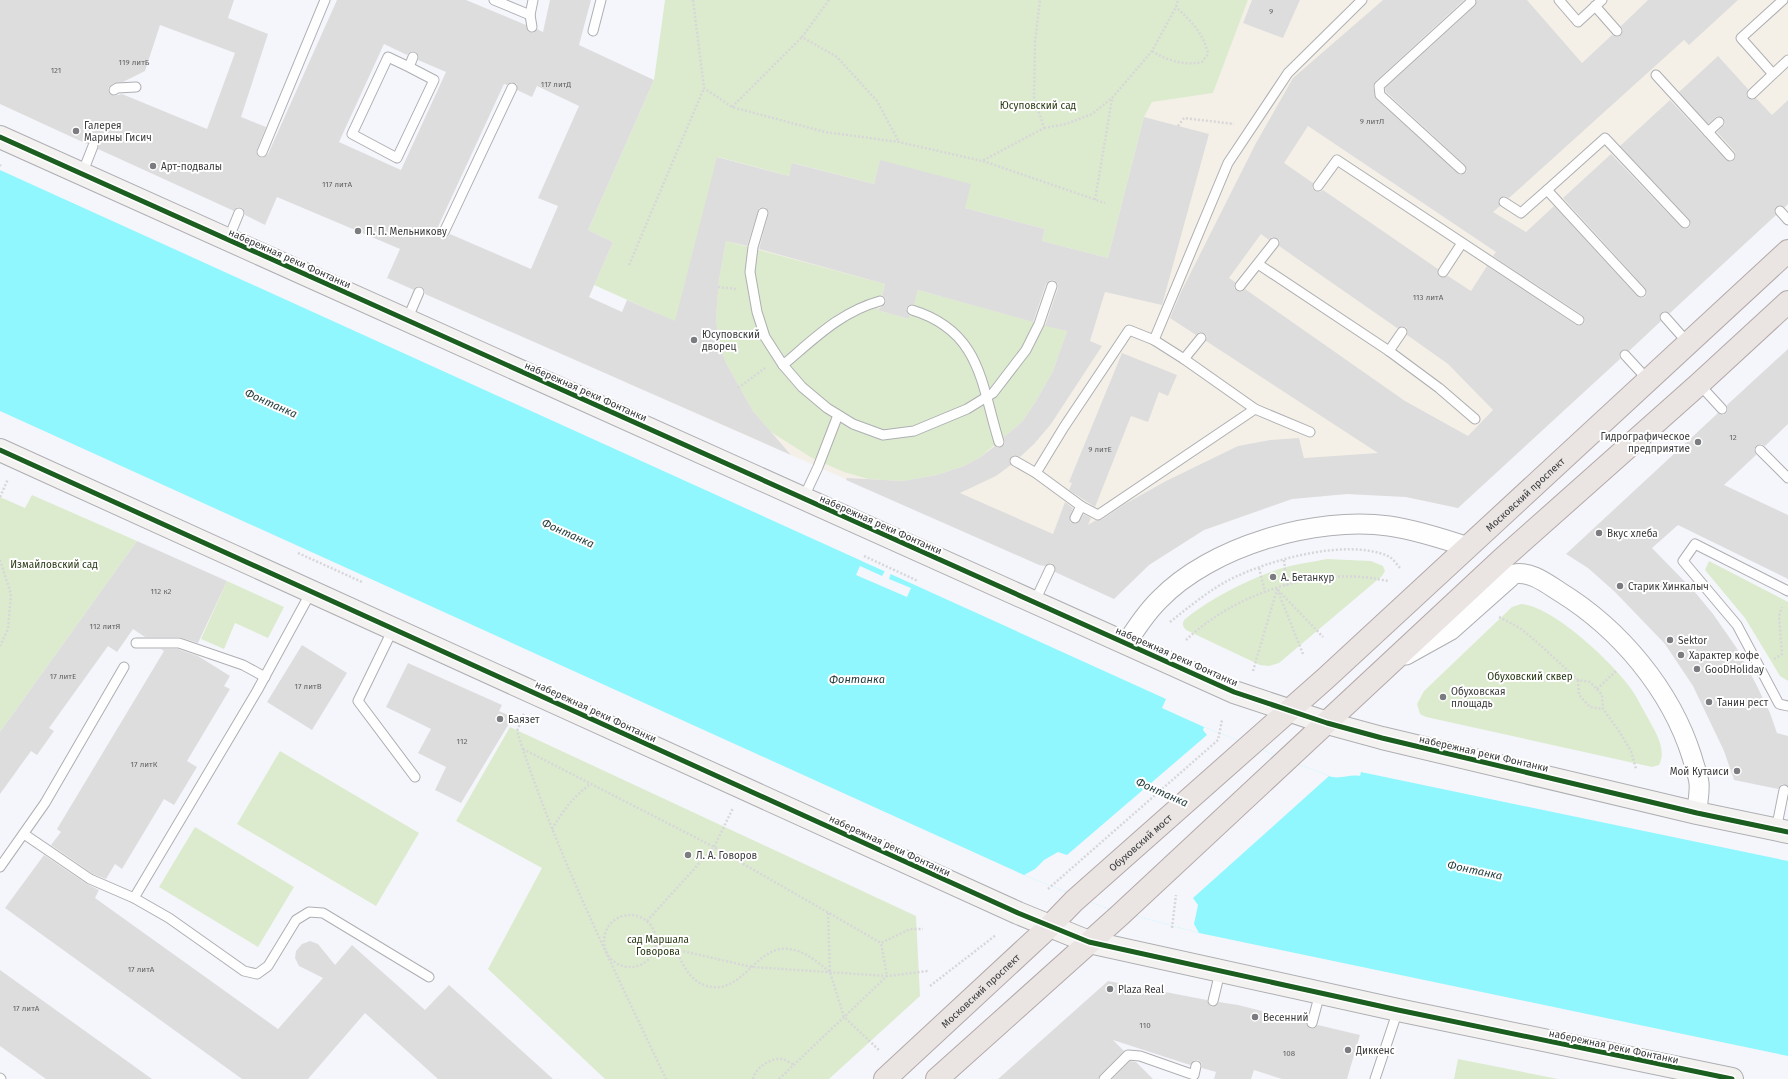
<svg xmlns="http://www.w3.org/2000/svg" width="1788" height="1079" font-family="'Fira Sans',sans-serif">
<rect width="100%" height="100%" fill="#f5f6fb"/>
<path fill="#f5f0e7" d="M1248,0H1788V204L1458,508L1406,497L1347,494L1292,499L1204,530L1149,565L1114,599L1050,569L627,383L651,336L717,157L789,176L792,163L874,184L880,161L965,208L1045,229L1042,241L1144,117L1152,101L1213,93Z"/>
<g fill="#dcebce">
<path d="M665,0H1248L1213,93L1152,102L1144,117L1108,258L1042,241L1045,229L965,208L880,161L874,184L793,163L789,176L718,157L669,346L661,315L594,285L613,242L588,230L654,80Z"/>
<path d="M726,241L885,284L877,310L909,319L918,290L1067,331L1053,371L1036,401L1022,422L979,458L964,466L937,475L903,481L868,479L844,472L812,458L771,432L753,411L726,363L719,343L716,319L719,280Z"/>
<path d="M32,495L137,541L0,732V497L25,508Z"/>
<path d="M1327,559L1371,561L1383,566L1385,571L1382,576L1279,663L1269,666L1260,665L1186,630C1182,626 1182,623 1185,619C1213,597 1245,581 1279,569C1295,564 1312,562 1327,559Z"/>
<path d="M1709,561L1788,602V681L1780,676L1745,618L1705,570Z"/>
<path d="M227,581L284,607L268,638L235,623L224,649L201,639Z"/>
<path d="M1521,604C1553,606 1614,664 1632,690C1638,699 1643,710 1649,720C1656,733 1667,750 1659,765L1652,767L1426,717L1420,714L1417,704L1424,691L1512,607Z"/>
<path d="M510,727L916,916L920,996L829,1079H605L488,969L542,868L456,821Z"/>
<path d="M280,751L419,833L376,906L237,824Z"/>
<path d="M195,827L294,887L258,947L159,887Z"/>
<path d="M1458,1059L1558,1079H1454Z"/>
</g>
<path fill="#90f7fe" d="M0,170L1166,699L1162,708L1204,727L1329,776C1339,780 1349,774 1360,776L1361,772L1788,861V1056L1199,933L1103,907L1024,875L0,411Z"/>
<g fill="#f5f6fb">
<path d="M863,559L917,583V585L891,573L889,579L911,588L907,597L856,575L860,566L882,576L885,571L862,561Z"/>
<path d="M1204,727L1329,776L1193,898L1198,905L1194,924L1199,933L1103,907L1024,875L1035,869L1044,860L1058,852L1067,855L1207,735L1203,730Z"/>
</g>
<g fill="#deddde" fill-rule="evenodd">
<path d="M0,0H234L228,18L268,34L241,117L266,127L256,152L258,156L262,158L268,154L337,0H466L526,25L528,31L533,33L537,29L543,32L550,0H591L579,45L654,80L588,230L613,242L589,297L622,312L627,300L675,321L717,157L789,176L792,163L874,184L880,160L971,184L965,208L1045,229L1042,241L1108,258L1144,117L1209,134L1162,305L1105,292L1090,341L1102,346L1051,424L1034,444L1020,457L1015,455L1012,456L1009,461L1011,465L996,476L960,493L1053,534L1065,502L1073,508L1070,516V522L1075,524L1078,523L1084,514L1091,518L1088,525L1096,520H1101L1125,504L1166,481L1238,446L1270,440L1299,438L1304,458L1378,453L1206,341L1207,336L1204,333L1199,332L1196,335L1170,318L1181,292L1256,143L1293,78L1383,0H1464L1375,82L1373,86L1376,99L1460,175L1465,173L1467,171L1465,165L1386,92L1385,88L1475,6L1477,0H1527L1582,63L1612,35L1618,37L1621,35L1623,30L1621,26L1648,0H1738L1689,45L1684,40L1509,198L1505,196L1501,197L1498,201L1500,206L1493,212L1526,232L1554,206L1637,296L1640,298L1645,297L1647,293L1645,288L1563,198L1611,154L1681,227L1684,229L1689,228L1691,224L1689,219L1620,146L1670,100L1726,160L1731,162L1734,160L1736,157L1735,152L1717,132L1725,124L1724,118L1717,116L1708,124L1679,92L1718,56L1748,89L1746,95L1748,98L1753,100L1756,98L1772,115L1788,100V204L1785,207L1779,205L1776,207L1774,212L1776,215L1670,313L1664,311L1661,313L1659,318L1661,321L1629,351L1624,349L1621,351L1619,356L1620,359L1458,508L1406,497L1347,494L1292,499L1204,530L1149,565L1114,599L1055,572V566L1052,563L1047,564L1045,566L1039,565L846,480L847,478L903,481L937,475L964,466L979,458L995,446L998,448L1003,446L1005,443L1004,437L1022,422L1036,401L1053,371L1067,331L1045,326L1058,288V284L1054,280H1050L1046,284L1033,322L918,290L914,304L909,305L906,308L907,313L910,316L909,319L877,310L886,303V299L882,295L885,284L759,249L769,212L765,207L759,208L747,246L726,241L719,280L716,319L719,343L726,363L753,411L791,455L425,294V291L422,287L418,286L414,290L387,278L400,249L277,197L265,225L245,215V212L242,208L238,207L234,211L98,149L99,145L96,141L92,140L87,144L0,104ZM160,25L235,53L207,129L122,94L114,96L109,93L108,88L114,83L123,82L145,71ZM384,44L407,55L412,51L416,52L419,56L418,60L446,72L401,170L339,142ZM511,82L517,84V90L532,97L537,86L579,106L538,198L558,206L531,269L450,234L447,237L442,238L439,235V230L437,229L504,84L507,85ZM1308,126L1496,252L1493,256L1582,315L1585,320L1584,324L1579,326L1576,325L1487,266L1471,291L1448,276L1445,277H1440L1438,274V269L1323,190L1320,192L1315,191L1312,188L1313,183L1284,163ZM1261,234L1269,240L1272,237L1277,238L1280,241L1279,246L1397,328L1402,326L1406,327L1408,332L1407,335L1448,364L1493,410L1468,436L1405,401L1245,289L1242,292L1237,291L1234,288L1235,282L1229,278Z"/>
<path d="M1252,0H1300L1283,38L1243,23Z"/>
<path d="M1788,349V424L1765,446L1761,444L1756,446L1754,449L1756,455L1724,485L1788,515V579L1678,525L1652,548L1694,591L1713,614L1736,647L1756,684L1770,713L1777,733L1788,736V786L1782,784L1778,789L1734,780L1724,751L1693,686L1665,644L1615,592L1588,568L1566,554L1718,413L1723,415L1726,413L1728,410L1727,405Z"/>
<path d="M1122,353L1177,375L1168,396L1159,392L1148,422L1131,416L1095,507L1069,490L1072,483L1069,482Z"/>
<path d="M137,541L227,581L198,643L179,637H145L133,629L117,652L108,646L49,728L54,731L37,755L31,751L0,794V732Z"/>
<path d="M302,645L347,673L312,730L267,702Z"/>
<path d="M161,649H178L198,656L230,676L224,686L230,689L187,761L197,767L174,805L164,799L122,869L115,864L106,879L93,874L51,845L61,832L57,829L164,651Z"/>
<path d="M408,663L502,705L499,711L513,717L461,803L435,790L446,767L418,753L431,729L386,707Z"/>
<path d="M44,855L87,884L99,890L95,898L278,1029L323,978L299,966L295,958L296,951L302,944L310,941L318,944L335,965L352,945L425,1010L449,985L553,1079H438L365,1013L308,1079H242L5,908Z"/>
<path d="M0,970L152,1079H46L0,1046Z"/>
<path d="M1108,981L1207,1000L1209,1005L1212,1007L1217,1005L1219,1002L1238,1005L1306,1022L1308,1027L1311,1029L1316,1027L1318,1025L1360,1035L1347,1079H1282L1254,1070L1251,1079H1214L1216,1072L1202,1068V1064L1198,1060H1194L1190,1065L1113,1040L1124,1051L1100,1075L1098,1079H998Z"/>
<path d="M1130,1061L1136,1062L1153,1079H1112Z"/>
</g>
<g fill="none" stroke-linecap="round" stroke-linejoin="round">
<defs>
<g id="lane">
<path d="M494,0L530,15L533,0"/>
<path d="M1559,0L1578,22L1602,0"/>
<path d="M1595,6L1617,31"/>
<path d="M530,15L532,27"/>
<path d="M593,31L601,0"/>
<path d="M409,67L434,80L397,158L352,134L388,57L409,67L413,57"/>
<path d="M1773,74L1741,38L1783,0"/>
<path d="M1656,75L1730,156"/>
<path d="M114,90L117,88L136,87"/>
<path d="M1752,94L1788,60"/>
<path d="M1708,132L1719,122"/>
<path d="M262,152L325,0"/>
<path d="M1461,169L1380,95L1379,86L1471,2"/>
<path d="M82,174L93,146"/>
<path d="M1318,186L1337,160L1579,320"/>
<path d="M1547,190L1605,138L1685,223"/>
<path d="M1504,202L1521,213L1547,190L1641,292"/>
<path d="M1780,211L1788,220"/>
<path d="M763,213L753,247L750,272L757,312L765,337L783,365L802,387L827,408L853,424L883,435L914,431L967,409L993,393L1026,350L1039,324L1052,286"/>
<path d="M444,232L512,88"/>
<path d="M228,240L239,213"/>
<path d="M1258,264L1389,351L1402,332"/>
<path d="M1443,272L1462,243"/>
<path d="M1240,286L1274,243"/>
<path d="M912,310C981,331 981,384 999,442"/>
<path d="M1665,317L1688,343"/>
<path d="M407,320L419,292"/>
<path d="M1154,340L1184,359L1201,338"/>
<path d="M1389,351L1439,388L1475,419"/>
<path d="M1625,355L1648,380"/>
<path d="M1184,359L1255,409"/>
<path d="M783,365C814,339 840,312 880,301"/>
<path d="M1699,384L1722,409"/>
<path d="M1760,450L1788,478"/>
<path d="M1015,461L1036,473L1081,506"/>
<path d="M1036,473L1064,427L1129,330L1154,340L1228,163L1288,73L1362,0"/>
<path d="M803,499L818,467L838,415"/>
<path d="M1075,518L1081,506L1098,515L1255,409L1310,432"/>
<path d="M1788,591L1695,544L1683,561L1737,625L1779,704L1788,706"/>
<path d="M1034,603L1050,569"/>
<path d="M393,629L358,701L415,777"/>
<path d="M136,643H179L243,665L265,677"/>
<path d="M1776,830L1784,790"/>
<path d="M24,834L90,879L134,898L169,918L244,971L257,974L268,966L296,920L309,912L323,913L429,977"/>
<path d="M0,867L45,803L124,667"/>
<path d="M134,898L257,691L311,592"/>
<path d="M1213,1001L1220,972"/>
<path d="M1312,1023L1320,993"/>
<path d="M0,1078L1,1079"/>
<path d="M1104,1079L1128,1055L1140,1056L1194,1075L1196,1066"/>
<path d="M1375,1079L1398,1010"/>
</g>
<g id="street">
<path d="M1126,644C1136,628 1146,613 1159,600C1211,546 1315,516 1389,526C1416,530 1441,538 1468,547"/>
<path d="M1406,655L1451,630L1514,574C1531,571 1546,583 1560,592C1620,629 1671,690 1692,757C1694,765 1698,774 1699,783C1700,793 1697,804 1697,813"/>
</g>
<g id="secondary">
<path d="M0,137L1234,692L1327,723L1382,738L1697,813L1788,832"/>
<path d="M0,450L1018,913L1089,942L1398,1010L1732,1079"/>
</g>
<g id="primary">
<path id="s1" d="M885,1079L1049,927L1074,901L1326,678L1788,251"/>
<path d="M937,1079L1120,915L1501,560L1699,384L1788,302"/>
</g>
</defs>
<use href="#lane" stroke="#aeafb2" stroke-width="11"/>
<use href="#street" stroke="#aeafb2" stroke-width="21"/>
<use href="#secondary" stroke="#aeafb2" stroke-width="24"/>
<use href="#primary" stroke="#b3a9a8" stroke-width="24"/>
<g stroke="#d7d7d9" stroke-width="2.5" stroke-dasharray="2 2" stroke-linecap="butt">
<path d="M693,0L704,88L732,107L825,132L899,142L982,161L1044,128L1034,97L1035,42L1040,0"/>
<path d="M829,0L802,37L837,57L877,101L899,142"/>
<path d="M1152,51C1168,61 1184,66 1202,62L1208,54C1204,34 1191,21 1176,7"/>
<path d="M732,107L802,37"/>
<path d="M1178,126L1184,118L1234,124"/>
<path d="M1044,128L1066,124L1092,114L1112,98L1152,51L1176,7L1178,0"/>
<path d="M983,161L1105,203"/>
<path d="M0,165L1,166"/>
<path d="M1095,200L1112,99"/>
<path d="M629,265L704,88"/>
<path d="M718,287L736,289"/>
<path d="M738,388L765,368"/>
<path d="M0,497L8,479"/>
<path d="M298,553L362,582"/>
<path d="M864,556L918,581"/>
<path d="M0,560L11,594L8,629L0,646"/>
<path d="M1284,560L1287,586"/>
<path d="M1259,568L1265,592"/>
<path d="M1277,589L1303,654"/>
<path d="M1278,590L1323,637"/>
<path d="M1499,617L1520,628L1538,643L1578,680L1590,682L1597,689L1602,695L1603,709L1619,731L1631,751L1636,769"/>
<path d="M1170,622C1189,607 1208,591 1229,580C1268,560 1346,538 1388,556C1393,558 1397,565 1401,569"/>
<path d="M1186,640C1230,598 1300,572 1362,577C1371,577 1380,580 1389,581"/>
<path d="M1774,659L1782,654L1779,616L1782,607"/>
<path d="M1253,671L1277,589"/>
<path d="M1578,680L1579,695L1590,707L1603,709"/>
<path d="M1597,689L1617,670"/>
<path d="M524,714L517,731C555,851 612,965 666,1079"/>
<path d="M523,749L714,847L881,943L910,929H923"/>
<path d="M552,829C563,811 573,797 589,785"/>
<path d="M1048,889L1218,740L1222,720"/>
<path d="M828,913L830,972L844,1017L880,1051"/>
<circle cx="630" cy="941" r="26"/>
<path d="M647,921L714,847L733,808"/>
<path d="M1172,928L1176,895"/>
<path d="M656,945L752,967L887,976L881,943"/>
<path d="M676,950C683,965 690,981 707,986C740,995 754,952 781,949C801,947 816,961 830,972"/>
<path d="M930,986L996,935"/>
<path d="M753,1079C756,1067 770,1058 782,1059C786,1060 790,1063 794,1065"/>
<path d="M779,1079L887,976L928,971"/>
</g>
<use href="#lane" stroke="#fefefe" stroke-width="9"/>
<use href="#street" stroke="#fefefe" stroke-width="19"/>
<use href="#secondary" stroke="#f4f1f1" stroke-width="22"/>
<use href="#primary" stroke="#eae4e3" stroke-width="22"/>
<defs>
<g id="cycleway">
<path d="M0,137L1234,692L1327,723L1382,738L1697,813L1788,832"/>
<path d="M0,450L1018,913L1089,942L1398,1010L1732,1079"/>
</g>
</defs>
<use href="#cycleway" stroke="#fff" stroke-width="8"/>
<use href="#cycleway" stroke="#1b5e20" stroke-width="5"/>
</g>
<g fill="#7b7c7f" stroke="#fff" stroke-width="1.5">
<circle cx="76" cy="131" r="4"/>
<circle cx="153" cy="166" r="4"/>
<circle cx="358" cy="231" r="4"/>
<circle cx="694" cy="340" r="4"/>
<circle cx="1698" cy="442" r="4"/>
<circle cx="1599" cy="533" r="4"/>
<circle cx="1273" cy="577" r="4"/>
<circle cx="1620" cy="586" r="4"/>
<circle cx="1670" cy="640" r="4"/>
<circle cx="1681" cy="655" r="4"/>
<circle cx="1697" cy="669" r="4"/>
<circle cx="1443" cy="697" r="4"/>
<circle cx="1709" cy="702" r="4"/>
<circle cx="500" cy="719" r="4"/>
<circle cx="1737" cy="771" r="4"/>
<circle cx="688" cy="855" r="4"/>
<circle cx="1110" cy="989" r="4"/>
<circle cx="1255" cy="1017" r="4"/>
<circle cx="1348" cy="1050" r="4"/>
</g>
<g text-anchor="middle" stroke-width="4" stroke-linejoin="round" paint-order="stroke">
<g font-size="8" fill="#626364">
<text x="1271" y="14">9</text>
<text x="134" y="65">119 литБ</text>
<text x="56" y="73">121</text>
<text x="556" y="87">117 литД</text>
<text x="1372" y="124">9 литЛ</text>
<text x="337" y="187">117 литА</text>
<text x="1428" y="300">113 литА</text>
<text x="1733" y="440">12</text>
<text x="1100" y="452">9 литЕ</text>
<text x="161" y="594">112 к2</text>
<text x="105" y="629">112 литЯ</text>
<text x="63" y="679">17 литЕ</text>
<text x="308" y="689">17 литВ</text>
<text x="462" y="744">112</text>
<text x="144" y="767">17 литК</text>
<text x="141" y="972">17 литА</text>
<text x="26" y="1011">17 литА</text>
<text x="1145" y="1028">110</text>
<text x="1289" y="1056">108</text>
</g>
<g font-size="10" fill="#293914" stroke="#fff">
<text x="1038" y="109">Юсуповский сад</text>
<text x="54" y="568">Измайловский сад</text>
<text x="1530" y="680">Обуховский сквер</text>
<text x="658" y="943">сад Маршала<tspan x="658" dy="12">Говорова</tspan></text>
</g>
<g font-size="10" fill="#393a3c" stroke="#fff" text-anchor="start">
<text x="84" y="129">Галерея<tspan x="84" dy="12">Марины Гисич</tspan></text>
<text x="161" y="170">Арт-подвалы</text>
<text x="366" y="235">П. П. Мельникову</text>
<text x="702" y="338">Юсуповский<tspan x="702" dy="12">дворец</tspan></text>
<text x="1690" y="440" text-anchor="end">Гидрографическое<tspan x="1690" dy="12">предприятие</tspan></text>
<text x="1607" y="537">Вкус хлеба</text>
<text x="1281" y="581">А. Бетанкур</text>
<text x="1628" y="590">Старик Хинкалыч</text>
<text x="1678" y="644">Sektor</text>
<text x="1689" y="659">Характер кофе</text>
<text x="1705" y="673">GooDHoliday</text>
<text x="1451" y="695">Обуховская<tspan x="1451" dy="12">площадь</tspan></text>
<text x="1717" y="706">Танин рест</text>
<text x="508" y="723">Баязет</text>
<text x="1729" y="775" text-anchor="end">Мой Кутаиси</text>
<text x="696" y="859">Л. А. Говоров</text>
<text x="1118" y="993">Plaza Real</text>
<text x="1263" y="1021">Весенний</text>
<text x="1356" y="1054">Диккенс</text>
</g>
<g font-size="10" fill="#393a3c" stroke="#fff">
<text transform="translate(290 258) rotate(24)" y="4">набережная реки Фонтанки</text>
<text transform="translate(586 391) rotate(24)" y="4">набережная реки Фонтанки</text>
<text dy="4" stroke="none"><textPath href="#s1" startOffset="867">Московский проспект</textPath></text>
<text transform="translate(881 524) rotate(24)" y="4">набережная реки Фонтанки</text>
<text transform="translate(1177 656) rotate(24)" y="4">набережная реки Фонтанки</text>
<text transform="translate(596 711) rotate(25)" y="4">набережная реки Фонтанки</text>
<text transform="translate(1484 753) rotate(13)" y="4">набережная реки Фонтанки</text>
<text dy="4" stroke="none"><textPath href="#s1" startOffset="348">Обуховский мост</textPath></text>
<text transform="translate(890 845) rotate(25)" y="4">набережная реки Фонтанки</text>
<text dy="4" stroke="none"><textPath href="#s1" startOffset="130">Московский проспект</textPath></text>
<text transform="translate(1614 1046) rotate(12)" y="4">набережная реки Фонтанки</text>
</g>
<g font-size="11" font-style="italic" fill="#233c3d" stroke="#fff">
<text transform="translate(271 403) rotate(24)" y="4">Фонтанка</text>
<text transform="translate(568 533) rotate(24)" y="4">Фонтанка</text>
<text x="857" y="683">Фонтанка</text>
<text transform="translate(1162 792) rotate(24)" y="4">Фонтанка</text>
<text transform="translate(1475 870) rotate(12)" y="4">Фонтанка</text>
</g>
</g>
</svg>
